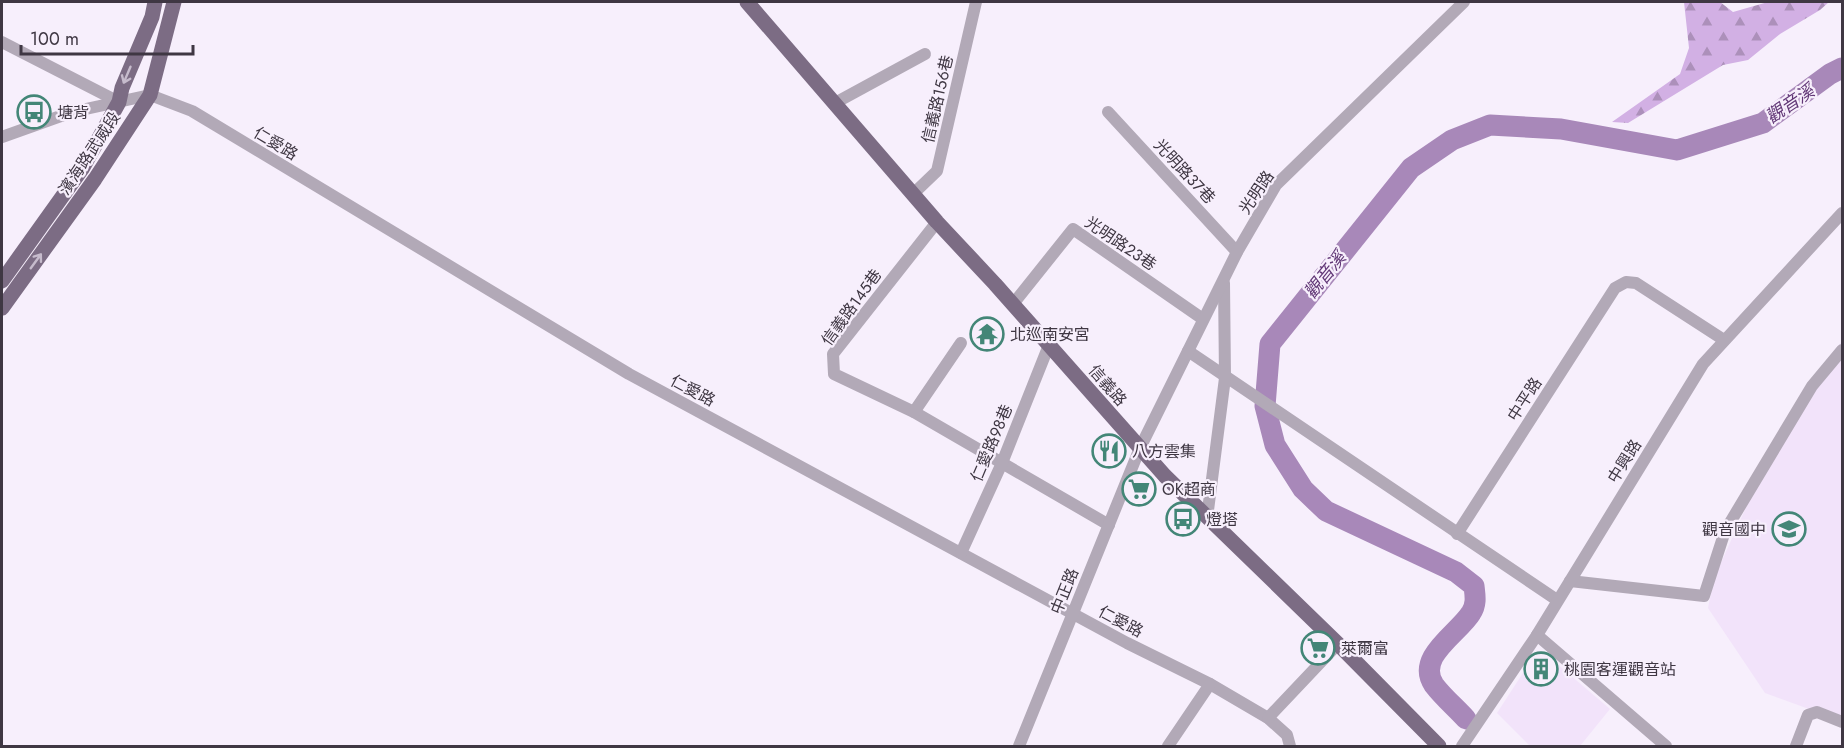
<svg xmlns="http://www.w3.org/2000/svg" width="1844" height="748" font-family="Jost,'Noto Sans TC',sans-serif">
<defs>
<pattern id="forest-firs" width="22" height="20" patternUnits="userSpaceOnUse" patternTransform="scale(1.5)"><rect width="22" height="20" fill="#d2b0e4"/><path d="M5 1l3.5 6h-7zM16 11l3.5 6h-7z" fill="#ac90ba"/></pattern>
</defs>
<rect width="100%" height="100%" fill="#f7effc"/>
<g fill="#f2e3fa">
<path d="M1842,341V721L1765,693L1708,608L1714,578L1758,481L1806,386Z"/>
<path d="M1540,653L1556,663L1610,709L1580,746H1530L1497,713L1534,656Z"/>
</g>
<path fill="url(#forest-firs)" d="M1684,2H1720L1733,12L1768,2H1829L1820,10L1780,34L1748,60L1723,65L1628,123L1612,122L1680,74L1689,48Z"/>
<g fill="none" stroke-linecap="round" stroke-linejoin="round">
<path stroke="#a888b9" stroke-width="21" d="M1466,719C1456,708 1443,697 1434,685C1415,657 1459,633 1471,613C1477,604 1475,595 1474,586L1456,572L1326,511L1303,489L1275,445L1265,406L1270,344L1411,168L1452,140L1490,125L1561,129L1677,150L1763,123L1830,74L1842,68"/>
<g stroke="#b2a9b7" stroke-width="12">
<path d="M2,42L119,102"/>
<path d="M835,103L925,54"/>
<path d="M1108,112L1237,252"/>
<path d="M2,137L72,112L150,95L192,111L629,374L1127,643L1210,684L1268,718L1287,735L1290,746"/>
<path d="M913,194L937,171L976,2"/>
<path d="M937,222L833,354L834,374L914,412L1109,525"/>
<path d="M1013,304L1073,229L1200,317"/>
<path d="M1188,351L1557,600"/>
<path d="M914,412L961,343"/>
<path d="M1207,518L1225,378L1224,283"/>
<path d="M1457,534L1615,288L1626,282L1636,283L1724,340"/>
<path d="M961,553L1002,463L1049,345"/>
<path d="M1570,581L1704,596L1725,531L1812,386L1842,350"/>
<path d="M1537,635L1666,746"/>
<path d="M1268,718L1338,644"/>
<path d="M1019,746L1140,448L1237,252L1276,185L1464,2"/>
<path d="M1168,746L1210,684"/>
<path d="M1462,746L1537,635L1703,364L1842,213"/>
<path d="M1796,746L1808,715L1817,712L1842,722"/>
</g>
<g stroke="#7c6c84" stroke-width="15">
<path d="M747,2L937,222L995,284L1165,476L1338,644L1439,746"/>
<path d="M2,281L82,169L119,102L122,88L152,17L155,2"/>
<path d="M2,308L95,179L150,95L174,2"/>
</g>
</g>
<defs><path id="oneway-shaft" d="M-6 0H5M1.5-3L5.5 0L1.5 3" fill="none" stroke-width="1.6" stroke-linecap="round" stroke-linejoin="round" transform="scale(1.5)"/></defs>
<g stroke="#c6bbcc">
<use href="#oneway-shaft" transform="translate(127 75) rotate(113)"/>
<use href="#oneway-shaft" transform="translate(36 261) rotate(-54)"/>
</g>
<defs>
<symbol id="bus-ring" viewBox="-11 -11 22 22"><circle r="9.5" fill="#f7effc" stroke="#438677" stroke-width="1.5"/><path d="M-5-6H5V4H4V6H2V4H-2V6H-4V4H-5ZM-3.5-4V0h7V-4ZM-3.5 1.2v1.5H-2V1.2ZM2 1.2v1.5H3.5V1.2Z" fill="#438677"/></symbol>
<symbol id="temple-ring" viewBox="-11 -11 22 22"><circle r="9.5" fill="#f7effc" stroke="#438677" stroke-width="1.5"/><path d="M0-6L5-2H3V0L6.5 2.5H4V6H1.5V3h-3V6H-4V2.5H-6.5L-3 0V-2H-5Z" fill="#438677"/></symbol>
<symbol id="restaurant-ring" viewBox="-11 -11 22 22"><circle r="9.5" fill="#f7effc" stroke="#438677" stroke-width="1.5"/><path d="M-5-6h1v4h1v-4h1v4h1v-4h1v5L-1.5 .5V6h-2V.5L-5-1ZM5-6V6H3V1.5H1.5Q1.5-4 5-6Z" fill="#438677"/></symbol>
<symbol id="supermarket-ring" viewBox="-11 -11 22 22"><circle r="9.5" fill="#f7effc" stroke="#438677" stroke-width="1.5"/><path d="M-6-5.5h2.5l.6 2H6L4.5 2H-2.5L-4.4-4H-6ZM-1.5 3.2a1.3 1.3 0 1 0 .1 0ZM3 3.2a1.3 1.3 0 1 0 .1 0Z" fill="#438677"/></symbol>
<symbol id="school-ring" viewBox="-11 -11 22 22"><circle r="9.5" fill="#f7effc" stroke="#438677" stroke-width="1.5"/><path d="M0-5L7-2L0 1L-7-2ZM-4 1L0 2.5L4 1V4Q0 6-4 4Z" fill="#438677"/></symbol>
<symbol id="building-ring" viewBox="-11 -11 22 22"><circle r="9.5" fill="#f7effc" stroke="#438677" stroke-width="1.5"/><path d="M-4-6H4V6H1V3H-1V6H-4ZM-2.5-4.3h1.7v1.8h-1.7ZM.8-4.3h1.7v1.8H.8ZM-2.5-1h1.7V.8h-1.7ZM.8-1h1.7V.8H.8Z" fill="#438677"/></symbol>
</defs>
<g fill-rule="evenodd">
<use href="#bus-ring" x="15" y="93" width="38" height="38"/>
<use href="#temple-ring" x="968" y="315" width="38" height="38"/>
<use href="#restaurant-ring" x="1090" y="432" width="38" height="38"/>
<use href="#supermarket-ring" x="1120" y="470" width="38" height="38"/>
<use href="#bus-ring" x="1164" y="500" width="38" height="38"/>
<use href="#school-ring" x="1770" y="510" width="38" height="38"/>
<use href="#supermarket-ring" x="1299" y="629" width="38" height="38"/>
<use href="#building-ring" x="1522" y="650" width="38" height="38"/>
</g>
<g text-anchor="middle" stroke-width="4.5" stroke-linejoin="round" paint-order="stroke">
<g font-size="16" fill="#3f3743" stroke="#f7effc">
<text transform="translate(937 99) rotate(-77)" y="6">信義路156巷</text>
<text transform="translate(276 143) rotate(31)" y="6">仁愛路</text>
<text transform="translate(89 153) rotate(-56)" y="6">濱海路武威段</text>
<text transform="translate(1185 171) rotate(47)" y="6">光明路37巷</text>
<text transform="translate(1256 192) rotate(-56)" y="6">光明路</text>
<text transform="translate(1121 243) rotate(34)" y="6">光明路23巷</text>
<text transform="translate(851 307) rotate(-54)" y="6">信義路145巷</text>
<text transform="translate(1108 385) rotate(49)" y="6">信義路</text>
<text transform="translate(693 390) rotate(28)" y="6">仁愛路</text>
<text transform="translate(1524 399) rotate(-57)" y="6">中平路</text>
<text transform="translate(991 443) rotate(-67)" y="6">仁愛路98巷</text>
<text transform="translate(1624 461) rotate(-58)" y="6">中興路</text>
<text transform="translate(1064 591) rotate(-68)" y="6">中正路</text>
<text transform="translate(1121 621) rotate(28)" y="6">仁愛路</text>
</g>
<g font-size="16" fill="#3f3743" stroke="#f7effc" text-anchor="start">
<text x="57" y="118">塘背</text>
<text x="1010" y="340">北巡南安宮</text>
<text x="1132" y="457">八方雲集</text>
<text x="1162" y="495">OK超商</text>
<text x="1206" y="525">燈塔</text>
<text x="1766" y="535" text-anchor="end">觀音國中</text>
<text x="1341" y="654">萊爾富</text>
<text x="1564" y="675">桃園客運觀音站</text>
</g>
<g font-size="18" font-style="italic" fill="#613776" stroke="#f7effc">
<text transform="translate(1790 104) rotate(-34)" y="6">觀音溪</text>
<text transform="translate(1325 275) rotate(-51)" y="6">觀音溪</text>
</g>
</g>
<rect width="1844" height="748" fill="none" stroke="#3f3743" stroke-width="6"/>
<path d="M21 45v9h172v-9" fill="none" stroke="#3f3743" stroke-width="3"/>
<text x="30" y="45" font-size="18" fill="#3f3743" stroke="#f7effc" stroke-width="4.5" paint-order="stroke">100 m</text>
</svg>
